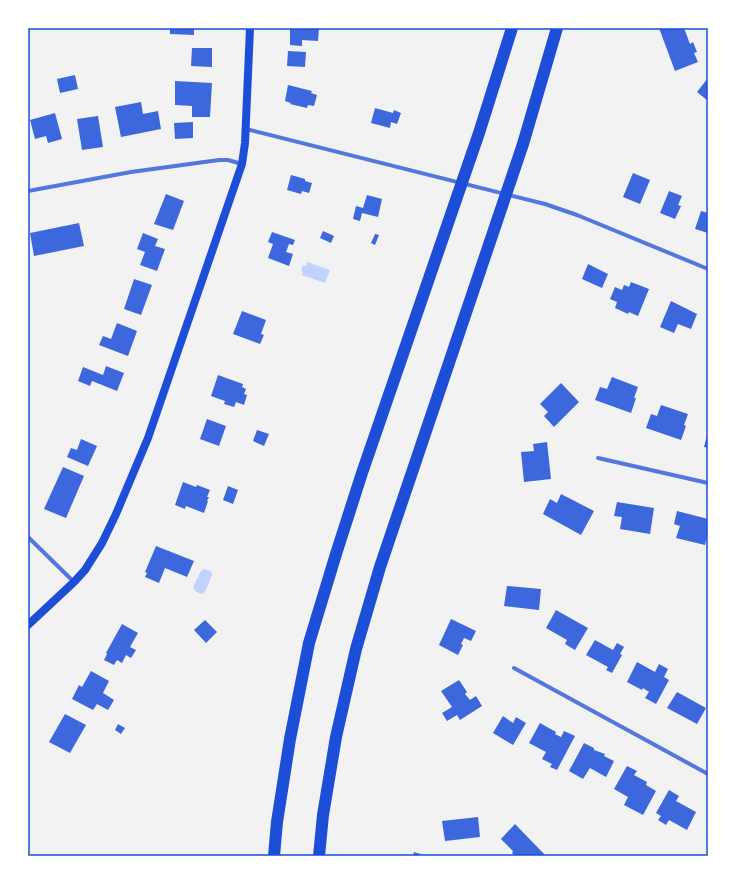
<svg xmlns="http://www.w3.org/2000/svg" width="736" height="884" font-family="Barlow,sans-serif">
<rect width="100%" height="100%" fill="#f2f2f2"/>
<g fill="#bfd3fe">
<path d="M307,262L330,270L325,283L302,275L303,272L301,271L303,265L306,266Z"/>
<path d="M204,569L211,571L212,575L205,592L201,594L195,591L193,587L201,571Z"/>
</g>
<g fill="#3d67dc">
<path d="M170,28H194V35L170,34Z"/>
<path d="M290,28H319L318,41L302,40V46L290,45Z"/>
<path d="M659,28H684L690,44L693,42L697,52L694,53L698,62L675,71Z"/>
<path d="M192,48H212V67L191,66Z"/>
<path d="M288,51L306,52L305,67L287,66Z"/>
<path d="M75,75L78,89L60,93L57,79Z"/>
<path d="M708,78V101L697,92Z"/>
<path d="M175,81L212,83L210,117H192V106L175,105Z"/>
<path d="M288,85L312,91L311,93L317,95L314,106L308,105L307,108L290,104L291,103L285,101Z"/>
<path d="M141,102L143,114L158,111L161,129L121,137L115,107Z"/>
<path d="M375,108L393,113L394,110L401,113L397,124L391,122L390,128L371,123Z"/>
<path d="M55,113L62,139L48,143L46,136L35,139L30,120Z"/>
<path d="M98,116L103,147L82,150L77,119Z"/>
<path d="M193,122V138L175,139L174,123Z"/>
<path d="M633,173L650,180L640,204L623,197Z"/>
<path d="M291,175L305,179V181L312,183L309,193L302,191L301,194L287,190Z"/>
<path d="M669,191L682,196L678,205L681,206L675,219L660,213Z"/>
<path d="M166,194L184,201L173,230L154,224Z"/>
<path d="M367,195L382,199L378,217L362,213L360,221L353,219L356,206L363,208Z"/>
<path d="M701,211L708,213V233L695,229Z"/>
<path d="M79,223L84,246L34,256L30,233Z"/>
<path d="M323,231L334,236L331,243L320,238Z"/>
<path d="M272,232L295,240L293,245L289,244L286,252L293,254L289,266L268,258L273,244L268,242Z"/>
<path d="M143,233L158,239L155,246L165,249L157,271L140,265L145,252L137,249Z"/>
<path d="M375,234L379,235L375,245L371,243Z"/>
<path d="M588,264L608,274L602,288L582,279Z"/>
<path d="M134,279L152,285L141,315L124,309Z"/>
<path d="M631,282L649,289L638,316L629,312L628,314L615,308L617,302L610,299L615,287L622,290L624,285L629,287Z"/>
<path d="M671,301L697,314L691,329L678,324L674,333L660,327Z"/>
<path d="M242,311L266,320L261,334L264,335L260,344L233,334Z"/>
<path d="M117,323L137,331L128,356L99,345L103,336L111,339Z"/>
<path d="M106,366L124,373L117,391L92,381L90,386L78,381L83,367L103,375Z"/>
<path d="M218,375L243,384L242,387L246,389L244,394L247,395L244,405L236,402L234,407L224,404L225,401L211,396Z"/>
<path d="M612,377L638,387L634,398H636L631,413L595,400L600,387L607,389Z"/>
<path d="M561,383L579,402L554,427L544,416L548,412L540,404Z"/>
<path d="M661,405L688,414L684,425L686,426L681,440L646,428L651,414L657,416Z"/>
<path d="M207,419L226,426L219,446L200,439Z"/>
<path d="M257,430L269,434L264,446L253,441Z"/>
<path d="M708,432V448L704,447Z"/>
<path d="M81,439L97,446L88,466L67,457L71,448L77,450Z"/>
<path d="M547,442L551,479L524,482L521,452L534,451L533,444Z"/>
<path d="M63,467L84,476L66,518L44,509Z"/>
<path d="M183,482L196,487L197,485L210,490L207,497H209L207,501H208L204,513L186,506L185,509L175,505Z"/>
<path d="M228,486L238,490L233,504L223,500Z"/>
<path d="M561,494L594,511L581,535L543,514L550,499L557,503Z"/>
<path d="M617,502L654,508L650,534L620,529L622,517L614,516Z"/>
<path d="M677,511L708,519V532L705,545L676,538L680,526L674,524Z"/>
<path d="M156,546L194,561L187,577L165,568L159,583L145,577L147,573L145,572Z"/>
<path d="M507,586L541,589L539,610L504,606Z"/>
<path d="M556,610L588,628L575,650L565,644L567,640L546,628Z"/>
<path d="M451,619L476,631L471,641L464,638L461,644L463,645L458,655L439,645Z"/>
<path d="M205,620L217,632L206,643L194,630Z"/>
<path d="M122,624L138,633L130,647L136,650L131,658L126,655L122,663L117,660L114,665L104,660L107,654L106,653Z"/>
<path d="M595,640L613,650L617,643L624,647L620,654L622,655L612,673L606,670L608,667L586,655Z"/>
<path d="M637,662L655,672L659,664L668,669L664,677L669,680L656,704L645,698L649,692L643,688L642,690L627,682Z"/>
<path d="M91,671L109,681L103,693L114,700L108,710L97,704L93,710L72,699L79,685L82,687Z"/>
<path d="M459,680L467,692L465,694L470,700L476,696L482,706L460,720L457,715L447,721L442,713L452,707L441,691Z"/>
<path d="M677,692L706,708L697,724L667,708Z"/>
<path d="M65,714L86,725L70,753L49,742Z"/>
<path d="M503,716L513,723L516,717L526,723L513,745L493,733Z"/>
<path d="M540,723L556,732L555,734L561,737L564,731L575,736L557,770L550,767L552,764L542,759L546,752L529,743Z"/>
<path d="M118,724L125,728L121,734L115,730Z"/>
<path d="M584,743L594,748V750L605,754L604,756L614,761L606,777L590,768L583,779L569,771Z"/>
<path d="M627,766L637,771L634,775L647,782L646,785L656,791L643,815L624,805L628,797L614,789Z"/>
<path d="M669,790L679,796L676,801L696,812L687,830L669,820L666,825L658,820L661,816L656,813Z"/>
<path d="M478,817L480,837L445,841L442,821Z"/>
<path d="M515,824L545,855L543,856H515L512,853L513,851L501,839Z"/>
<path d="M414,852L427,856H413Z"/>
</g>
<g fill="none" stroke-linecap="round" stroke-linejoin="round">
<g stroke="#5277de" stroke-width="4">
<path d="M246,129L545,204L577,215L708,269"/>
<path d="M28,191L131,172L219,160H228L242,164"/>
<path d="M598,458L708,483"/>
<path d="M28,537L74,582"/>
<path d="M514,668L708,774"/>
</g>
<path stroke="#1d4ed8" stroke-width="8" d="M28,625L74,582L85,570L102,543L116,514L148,438L242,164L245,143L250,28"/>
<g stroke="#1d4ed8" stroke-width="12">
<path d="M274,856L277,822L290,739L309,643L336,554L362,473L479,133L512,28"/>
<path d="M319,856L323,815L336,737L356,649L380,567L523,144L557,28"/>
</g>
</g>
<rect width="736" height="884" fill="none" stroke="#ffffff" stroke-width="58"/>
<rect x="29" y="29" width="678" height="826" fill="none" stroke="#1d4ed8" stroke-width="1.5"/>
</svg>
